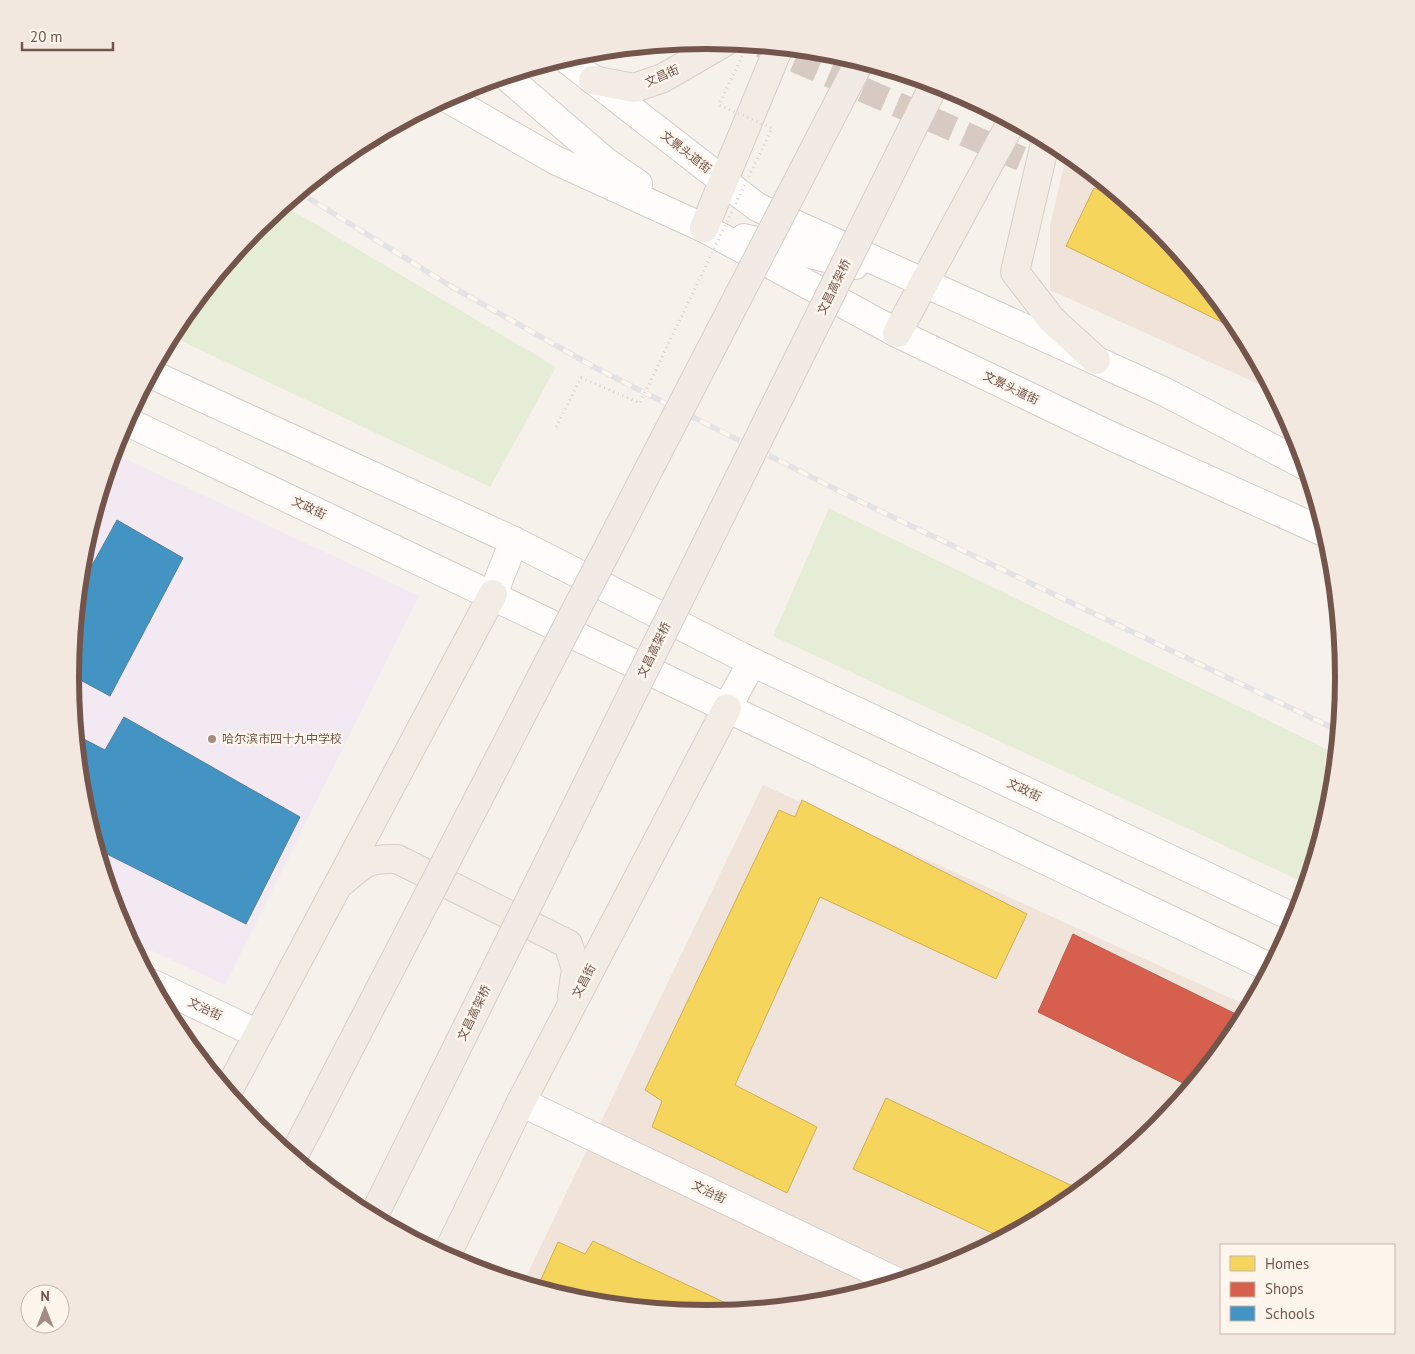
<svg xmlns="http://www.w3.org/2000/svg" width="1415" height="1354" font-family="'PT Sans','Noto Sans SC',sans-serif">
<rect width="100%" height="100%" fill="#f7f1eb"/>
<g fill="#f0e3d9">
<path d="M1067,152L1158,227L1237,323L1274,391L1050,290V226Z"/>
<path d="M763,785L1250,1007L1237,1031L1158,1128L1061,1207L951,1266L831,1302L708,1314L583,1302L523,1283Z"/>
</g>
<path fill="#f2e9f2" d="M113,453L419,596L225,985L129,940L119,920L83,801L71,677L83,552Z"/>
<g fill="#e6edd6">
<path d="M283,205L556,367L490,487L171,336L178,323L257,226Z"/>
<path d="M829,508L1337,754L1332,802L1307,884L773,636Z"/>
</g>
<g fill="#f6d55c" stroke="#cfaf57">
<path d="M1094,188L1131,204L1158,227L1237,323L1242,332L1066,246Z"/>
<path d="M802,800L1027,914L996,979L820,897L735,1085L817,1127L787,1193L652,1127L662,1101L645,1090L779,810L795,817Z"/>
<path d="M886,1098L1081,1190L1061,1207L1003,1238L853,1169Z"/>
<path d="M593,1241L726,1303L722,1313L708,1314L583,1302L537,1288L558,1242L585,1254Z"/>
</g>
<path fill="#d6604d" stroke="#b95d4d" d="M1073,934L1244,1018L1237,1031L1191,1087L1038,1012Z"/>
<g fill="#4393c3" stroke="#52809f">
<path d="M117,520L183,558L110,696L71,675L79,589Z"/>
<path d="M124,717L300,817L246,924L97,849L83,801L76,735L105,750Z"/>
</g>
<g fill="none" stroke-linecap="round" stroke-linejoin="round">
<path stroke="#d6cac3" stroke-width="25" stroke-dasharray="25 12" stroke-linecap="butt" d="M761,45L1038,166"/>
<defs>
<g id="tertiary">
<path d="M153,984L258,1034"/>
<path d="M521,1102L897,1282"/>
</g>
<g id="secondary">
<path d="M565,58L757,207L1163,391L1306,466"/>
<path d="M506,76L606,162L638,184"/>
<path d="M447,98L555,160L704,228L897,333L1109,435L1326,533"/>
<path d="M744,238L855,265"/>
<path d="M151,374L514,541L752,662L1297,919"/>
<path d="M126,421L1271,968"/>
<path d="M493,594L514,541"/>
<path d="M727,708L752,662"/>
</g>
<g id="primary">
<path d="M593,80L634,88L663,78L725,42"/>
<path d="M1046,139L1015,272L1052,320L1096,360"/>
<path d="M704,228L779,47"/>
<path d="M897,333L1012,121"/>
<path d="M343,881C364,863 368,858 397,859L568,944L576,969L572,996"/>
<path d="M228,1091L493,594"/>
<path d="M446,1256L521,1102L727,708"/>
</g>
</defs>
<use href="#tertiary" stroke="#d6cdc8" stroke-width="30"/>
<use href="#secondary" stroke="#d6ccc8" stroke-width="30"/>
<use href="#primary" stroke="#d8ceca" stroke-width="30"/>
<use href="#tertiary" stroke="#fefdfc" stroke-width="28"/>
<use href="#secondary" stroke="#fefdfc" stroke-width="28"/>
<use href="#primary" stroke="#f2ece5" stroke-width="28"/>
<defs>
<path id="rail" d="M299,192L447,284L596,368L851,497L1339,731"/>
</defs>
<use href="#rail" stroke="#e4e2e5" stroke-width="5.5"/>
<use href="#rail" stroke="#fef5ed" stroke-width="4" stroke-dasharray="11" stroke-linecap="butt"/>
<defs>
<g id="trunk-bridge">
<path d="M293,1157L860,61"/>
<path d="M373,1217L935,83"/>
</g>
</defs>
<use href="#trunk-bridge" stroke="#d8ceca" stroke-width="30" stroke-linecap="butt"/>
<path stroke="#dad0ce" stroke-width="3" stroke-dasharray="1 4" stroke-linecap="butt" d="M556,427L581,378L640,403L772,128L719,105L746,48"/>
<use href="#trunk-bridge" stroke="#f2eae5" stroke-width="28"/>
</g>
<circle fill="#a28c84" stroke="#fef5ed" stroke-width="2" cx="212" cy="739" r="5"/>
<g text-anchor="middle" stroke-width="5" stroke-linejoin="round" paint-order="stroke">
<g font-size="12" fill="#74554c" stroke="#fef5ed">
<text transform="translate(662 76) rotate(-24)" y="4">文昌街</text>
<text transform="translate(686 152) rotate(38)" y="4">文景头道街</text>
<text transform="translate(834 287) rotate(-64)" y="4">文昌高架桥</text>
<text transform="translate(1011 388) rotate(26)" y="4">文景头道街</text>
<text transform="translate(309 508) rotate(25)" y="4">文政街</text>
<text transform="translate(654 650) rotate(-64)" y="4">文昌高架桥</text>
<text transform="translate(1024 790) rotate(25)" y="4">文政街</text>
<text transform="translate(584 981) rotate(-62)" y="4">文昌街</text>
<text transform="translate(205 1009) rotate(25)" y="4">文治街</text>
<text transform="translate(474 1013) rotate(-64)" y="4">文昌高架桥</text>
<text transform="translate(709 1192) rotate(26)" y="4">文治街</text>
</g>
<g font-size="12" fill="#74554c" stroke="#fef5ed" text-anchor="start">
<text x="222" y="743">哈尔滨市四十九中学校</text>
</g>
</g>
<path d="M0 0H1415V1354H0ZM79 677a628 628 0 1 1 1256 0a628 628 0 1 1-1256 0Z" fill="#f3e8e0" fill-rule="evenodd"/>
<path fill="none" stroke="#74554c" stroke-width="6" d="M79 677a628 628 0 1 1 1256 0a628 628 0 1 1-1256 0Z"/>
<rect x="1220" y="1244" width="175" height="90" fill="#fef5ed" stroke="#c7b5ad"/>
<rect x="1230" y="1256" width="25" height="15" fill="#f6d55c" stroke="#c7b5ad"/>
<text x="1265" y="1269" font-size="15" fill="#74554c">Homes</text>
<rect x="1230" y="1282" width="25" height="15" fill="#d6604d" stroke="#c7b5ad"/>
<text x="1265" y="1294" font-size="15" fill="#74554c">Shops</text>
<rect x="1230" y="1306" width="25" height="15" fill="#4393c3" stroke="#c7b5ad"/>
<text x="1265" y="1319" font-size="15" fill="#74554c">Schools</text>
<g transform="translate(45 1309)"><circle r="24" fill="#fef5ed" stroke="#c7b5ad"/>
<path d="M0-4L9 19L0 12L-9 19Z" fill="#a28c84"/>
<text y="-8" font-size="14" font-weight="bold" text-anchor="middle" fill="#74554c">N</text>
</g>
<path d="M22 42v8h91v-8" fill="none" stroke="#74554c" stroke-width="2.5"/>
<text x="30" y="42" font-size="15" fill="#74554c" stroke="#fef5ed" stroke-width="4" paint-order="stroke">20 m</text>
</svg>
